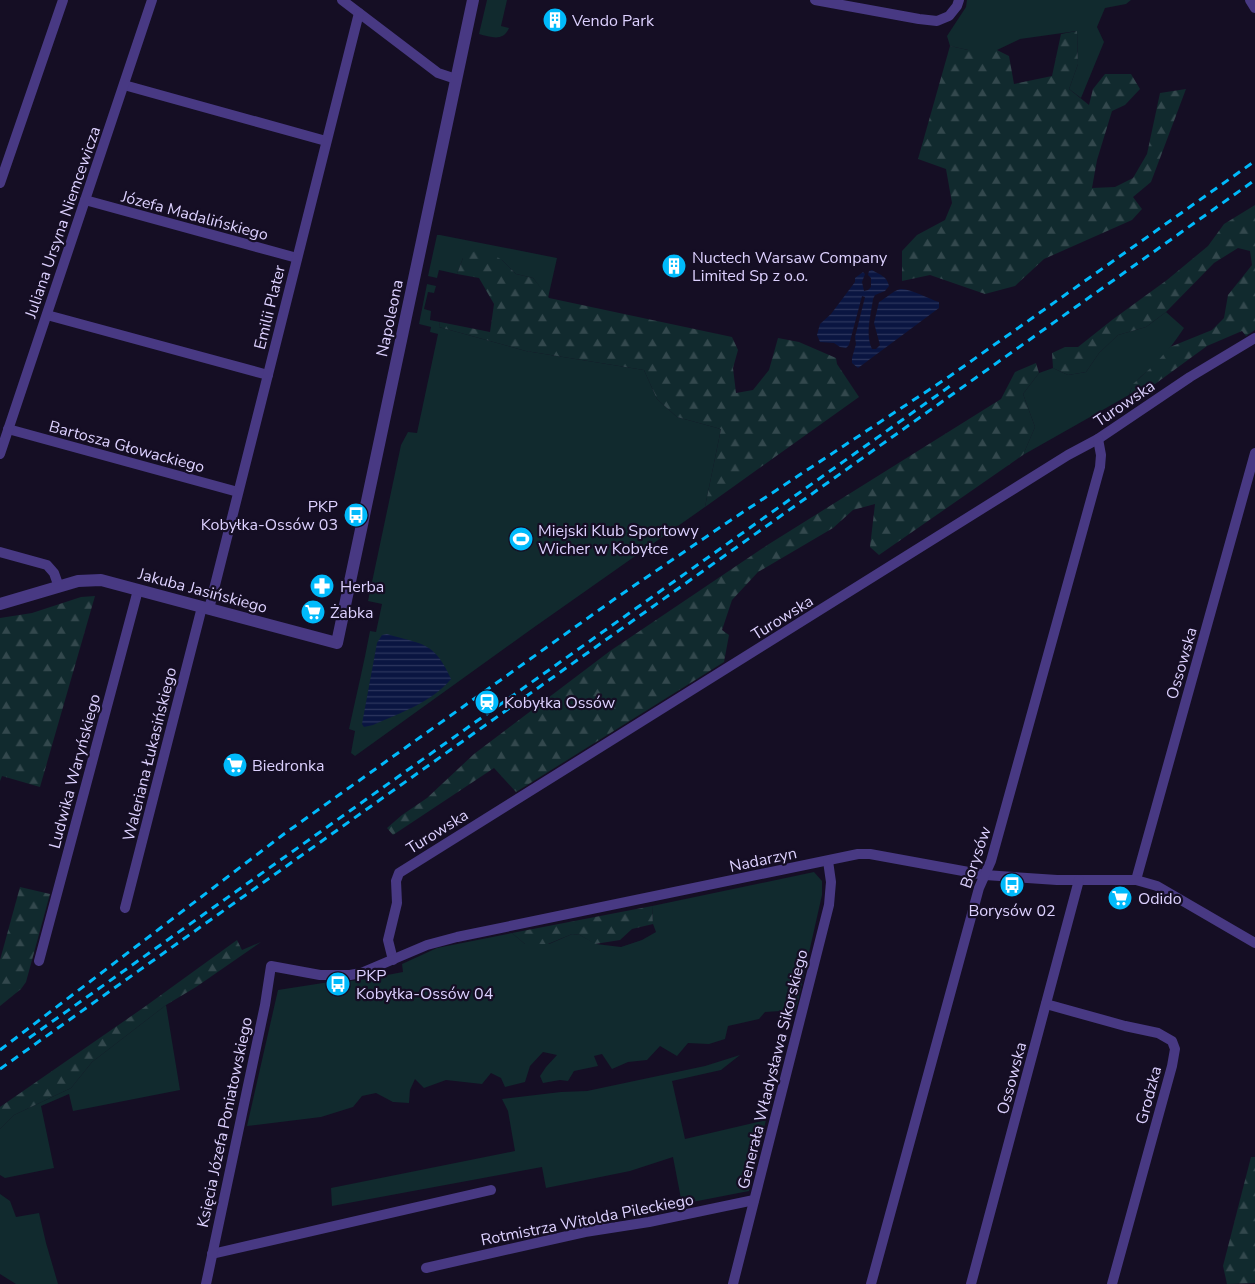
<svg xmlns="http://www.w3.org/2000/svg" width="1255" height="1284" font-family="'Nunito Sans',sans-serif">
<defs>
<pattern id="forest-firs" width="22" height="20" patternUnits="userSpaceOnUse" patternTransform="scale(1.25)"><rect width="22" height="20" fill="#112a2e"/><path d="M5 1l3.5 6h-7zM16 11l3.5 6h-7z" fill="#33484d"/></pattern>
<pattern id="water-rules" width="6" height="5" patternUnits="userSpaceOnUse" patternTransform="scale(1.25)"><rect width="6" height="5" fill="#0a1541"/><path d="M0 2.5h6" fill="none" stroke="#2d365e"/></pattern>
</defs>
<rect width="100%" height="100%" fill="#150e24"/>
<g fill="#112a2e">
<path d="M487,0H507L501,26L509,28C503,42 491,37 479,34Z"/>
<path d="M967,0H1131L1126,4L1105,8L1097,27L1104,42L1081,98L1069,89L1078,64L1077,31L1020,39L997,50H968L950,46L947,36L966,7Z"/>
<path d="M437,235H440L557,258L548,298L533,278L516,274L502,260L463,258L457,274L439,270L437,278L428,276Z"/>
<path d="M427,284L436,286L434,293L428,292L424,309L431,311L430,320L440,322L439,327L526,351L644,370L657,399L677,417L721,429L705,507L533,628L355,756L351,753L355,731L349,729C356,696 364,664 370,631L376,632L382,604L368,601L401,445L408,432L417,433L438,334L430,332L431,327L419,324Z"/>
<path d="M1166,312L1184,328C1176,340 1167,352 1157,363C1145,375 1135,377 1129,395L1023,455L1035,427L1023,394L1039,373L1053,368L1068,375L1086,372L1099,353L1118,335L1146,327Z"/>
<path d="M814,872L822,881V895L796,1010L765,1012L759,1019L728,1026L725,1039L709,1044L688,1043L677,1056L660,1046L647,1060L628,1062L612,1069L602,1054L594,1056L598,1066L574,1071L568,1081L560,1080L543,1083L540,1076L546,1067L557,1055L543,1052L530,1066L525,1082L505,1087L501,1078L491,1073L482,1084L446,1080L424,1088L415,1079L410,1090L409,1103L393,1102L376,1093L362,1096L353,1107L321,1117L247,1126L278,990L323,983L361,980L403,972L402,964L437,948L512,933L525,944H549L572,934L580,935L596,944L621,947L642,940L656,932L653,924L652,906Z"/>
<path d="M166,1005L180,1090L73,1111L69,1094L41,1106L54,1168L5,1178L0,1175V1129L14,1115L71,1088L92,1062Z"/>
<path d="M740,1055L721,1070L672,1081L685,1139L766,1120L749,1191L682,1204L673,1157L630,1171L546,1188L542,1167L332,1206L331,1188L515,1151L508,1111L502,1099L561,1092L587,1091L705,1066Z"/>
<path d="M0,1194L10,1201L16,1217L39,1213L46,1243L58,1284H16L0,1274Z"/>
</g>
<g fill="url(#forest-firs)">
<path d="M1077,31L1078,64L1069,89L1089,105L1093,89L1105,74H1131L1140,89L1125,105L1112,111L1097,160L1092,188L1115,187L1133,178L1147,154L1160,93L1186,89L1151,182L1133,197L1142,209L1132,220L1044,259L1015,286L985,294L930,275L902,281V251L917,235L945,220L952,203L946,169L918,159L950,46L968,50H997L1009,56L1014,84L1052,76L1061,34Z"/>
<path d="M1255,205V330L1246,336L1242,331L1207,346L1155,384L1129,395L1133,384L1155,364L1170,347L1212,330L1224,318L1228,295L1252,265L1250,251L1238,248L1214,263L1166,312L1146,327L1118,335L1099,353L1086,372L1068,375L1053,368L1052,353L1065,347H1078L1112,320L1167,280L1208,246L1224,224Z"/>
<path d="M476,250H486L502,260L516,274L533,278L549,298L732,337L738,350L733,368L736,393L753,390L769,370L778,338L799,342L836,358L837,364L859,397L705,507L721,429L677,417L657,399L644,370L526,351L439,327L440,322L490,332L494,304L479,278L457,274L463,258Z"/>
<path d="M1036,363L1039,373L1023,394L1035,427L1023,455L879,555L870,547L875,504L853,510L833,528L758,572L732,600L722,630L729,635L724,662L516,792L494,768L393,835L387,828L402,815L427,798L474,754L610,651L769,544L1001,399L1015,372Z"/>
<path d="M95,596L40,787L2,776L0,781V618L32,613L81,597Z"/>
<path d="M20,887L50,894L26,982L21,989L0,1006V960Z"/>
<path d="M652,906L653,924L632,929L620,940L595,944L580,935L572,934L548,944H525L512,933Z"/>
<path d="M237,940L242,950L261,942L196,987L166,1005L92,1062L71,1088L14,1115L0,1129V1107L143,1008Z"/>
<path d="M1251,1157H1255V1283L1227,1284L1223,1266Z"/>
</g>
<g fill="url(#water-rules)">
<path d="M872,270C880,275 887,276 889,286L885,291L875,295L873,299C871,315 865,333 872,349H876L880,345L874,323L879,302C886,298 893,291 900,289C910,288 929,299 939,302V308L858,368L852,363V358L856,344L855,337L865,297L862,296L849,345L846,348L840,347L834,343L820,342L817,335L820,324L831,314L855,282V278L863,272L865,274L862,282L864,291L868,290L871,287V278L868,275L869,271Z"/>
<path d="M387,634C423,645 434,641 451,679C432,702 400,713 373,725L364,727L362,724L377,643L382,635Z"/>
</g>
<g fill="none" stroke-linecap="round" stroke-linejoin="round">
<g stroke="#483983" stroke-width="10">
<path d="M342,0L438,73L456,79"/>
<path d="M815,0L919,19L937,21L949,16L957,6L959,0"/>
<path d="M1250,0L1255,8"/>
<path d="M124,85L326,141"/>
<path d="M0,183L63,0"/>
<path d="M85,200L297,258"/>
<path d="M47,315L268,375"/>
<path d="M8,429L238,492"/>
<path d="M0,454L152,0"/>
<path d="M0,552L47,565L54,573L59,587"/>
<path d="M209,609L359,13"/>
<path d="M1136,880L1255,453"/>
<path d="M125,908L202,607"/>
<path d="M393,960L388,940L397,903L396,881L399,873L1068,455L1098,439L1190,377L1255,338"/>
<path d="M39,961L138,590"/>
<path d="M1046,1004L1125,1026L1158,1033L1172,1041L1175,1049L1172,1066L1112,1284"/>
<path d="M212,1254L491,1190"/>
<path d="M426,1268L585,1232L649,1222L754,1200"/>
<path d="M206,1284L265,1005L271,966L320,975H350L361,973L427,945L457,937L858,854H870L985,875L1057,880H1136L1157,886L1255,943"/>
<path d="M733,1284L829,905L831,882L828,861"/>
<path d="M871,1284L979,888L991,861L1100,467L1101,455L1098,439"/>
<path d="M971,1284L1079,880"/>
</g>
<path stroke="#483983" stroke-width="12" d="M0,604L78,581L101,580L337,643L473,0"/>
<g stroke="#00bafb" stroke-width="3" stroke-dasharray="8 6" stroke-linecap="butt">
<path d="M29,1038L953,384"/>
<path d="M0,1050L284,834L616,598L728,522L950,376L1255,161"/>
<path d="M0,1069L1255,180"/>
</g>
</g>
<defs>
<symbol id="building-disc" viewBox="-11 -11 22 22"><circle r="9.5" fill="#00bafb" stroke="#150e24"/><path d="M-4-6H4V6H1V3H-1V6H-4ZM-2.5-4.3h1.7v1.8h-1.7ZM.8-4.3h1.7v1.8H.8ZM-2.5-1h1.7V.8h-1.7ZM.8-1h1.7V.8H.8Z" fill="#fff"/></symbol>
<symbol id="bus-disc" viewBox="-11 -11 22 22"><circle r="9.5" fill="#00bafb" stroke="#150e24"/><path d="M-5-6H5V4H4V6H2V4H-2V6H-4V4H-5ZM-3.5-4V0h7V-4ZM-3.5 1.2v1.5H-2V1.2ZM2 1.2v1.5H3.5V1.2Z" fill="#fff"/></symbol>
<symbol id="stadium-disc" viewBox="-11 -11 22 22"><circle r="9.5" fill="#00bafb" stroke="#150e24"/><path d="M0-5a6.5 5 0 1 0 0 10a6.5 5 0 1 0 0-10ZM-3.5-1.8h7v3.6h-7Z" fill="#fff"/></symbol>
<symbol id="pharmacy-disc" viewBox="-11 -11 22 22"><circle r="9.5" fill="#00bafb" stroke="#150e24"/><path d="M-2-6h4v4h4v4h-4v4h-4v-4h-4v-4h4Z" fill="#fff"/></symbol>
<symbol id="supermarket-disc" viewBox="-11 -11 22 22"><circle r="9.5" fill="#00bafb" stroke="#150e24"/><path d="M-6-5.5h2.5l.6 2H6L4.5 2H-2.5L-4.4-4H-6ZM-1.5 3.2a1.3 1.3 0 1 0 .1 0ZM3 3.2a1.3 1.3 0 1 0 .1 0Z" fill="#fff"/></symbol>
<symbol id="station-disc" viewBox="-11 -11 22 22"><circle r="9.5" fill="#00bafb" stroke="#150e24"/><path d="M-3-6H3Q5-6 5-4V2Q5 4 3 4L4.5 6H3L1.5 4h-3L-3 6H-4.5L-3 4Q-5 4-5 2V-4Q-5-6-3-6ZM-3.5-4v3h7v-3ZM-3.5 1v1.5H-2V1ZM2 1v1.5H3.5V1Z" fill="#fff"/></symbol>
</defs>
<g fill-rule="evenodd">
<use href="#building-disc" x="541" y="6" width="28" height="28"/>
<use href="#building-disc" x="660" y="252" width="28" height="28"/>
<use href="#bus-disc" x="342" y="501" width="28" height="28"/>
<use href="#stadium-disc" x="507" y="525" width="28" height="28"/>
<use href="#pharmacy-disc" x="308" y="572" width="28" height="28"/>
<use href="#supermarket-disc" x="299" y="598" width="28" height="28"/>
<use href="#station-disc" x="473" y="688" width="28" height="28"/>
<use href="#supermarket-disc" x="221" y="751" width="28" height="28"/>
<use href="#bus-disc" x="998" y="871" width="28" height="28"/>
<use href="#supermarket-disc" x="1106" y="884" width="28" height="28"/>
<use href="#bus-disc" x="324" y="970" width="28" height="28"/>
</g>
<g text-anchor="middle" stroke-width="4.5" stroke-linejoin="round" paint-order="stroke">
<g font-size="16" fill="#ddd1ff" stroke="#150e24" text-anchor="start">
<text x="572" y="26">Vendo Park</text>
<text x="692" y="263">Nuctech Warsaw Company<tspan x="692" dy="18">Limited Sp z o.o.</tspan></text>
<text x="338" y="512" text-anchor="end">PKP<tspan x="338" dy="18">Kobyłka-Ossów 03</tspan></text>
<text x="538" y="536">Miejski Klub Sportowy<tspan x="538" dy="18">Wicher w Kobyłce</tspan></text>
<text x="340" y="592">Herba</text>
<text x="330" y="618">Żabka</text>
<text x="504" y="708">Kobyłka Ossów</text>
<text x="252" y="771">Biedronka</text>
<text x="1138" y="904">Odido</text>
<text x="1012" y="916" text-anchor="middle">Borysów 02</text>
<text x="356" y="981">PKP<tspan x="356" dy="18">Kobyłka-Ossów 04</tspan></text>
</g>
<g font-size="16" fill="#ddd1ff" stroke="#150e24">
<text transform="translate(195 215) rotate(15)" y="6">Józefa Madalińskiego</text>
<text transform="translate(62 222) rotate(-71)" y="6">Juliana Ursyna Niemcewicza</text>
<text transform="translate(269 307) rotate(-76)" y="6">Emilii Plater</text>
<text transform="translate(389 318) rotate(-78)" y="6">Napoleona</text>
<text transform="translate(1124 403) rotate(-34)" y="6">Turowska</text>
<text transform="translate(127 446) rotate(15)" y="6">Bartosza Głowackiego</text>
<text transform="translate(203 590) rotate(15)" y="6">Jakuba Jasińskiego</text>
<text transform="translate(782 617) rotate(-32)" y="6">Turowska</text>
<text transform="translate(1181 663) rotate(-74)" y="6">Ossowska</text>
<text transform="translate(149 754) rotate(-76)" y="6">Waleriana Łukasińskiego</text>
<text transform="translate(74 771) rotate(-75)" y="6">Ludwika Waryńskiego</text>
<text transform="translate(437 831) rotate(-32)" y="6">Turowska</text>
<text transform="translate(975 857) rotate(-71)" y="6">Borysów</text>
<text transform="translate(763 859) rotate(-12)" y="6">Nadarzyn</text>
<text transform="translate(772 1069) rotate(-76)" y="6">Generała Władysława Sikorskiego</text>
<text transform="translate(1011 1078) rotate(-75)" y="6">Ossowska</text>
<text transform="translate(1148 1095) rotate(-75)" y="6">Grodzka</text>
<text transform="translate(224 1122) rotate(-78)" y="6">Księcia Józefa Poniatowskiego</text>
<text transform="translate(587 1219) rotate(-11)" y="6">Rotmistrza Witolda Pileckiego</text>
</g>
</g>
</svg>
